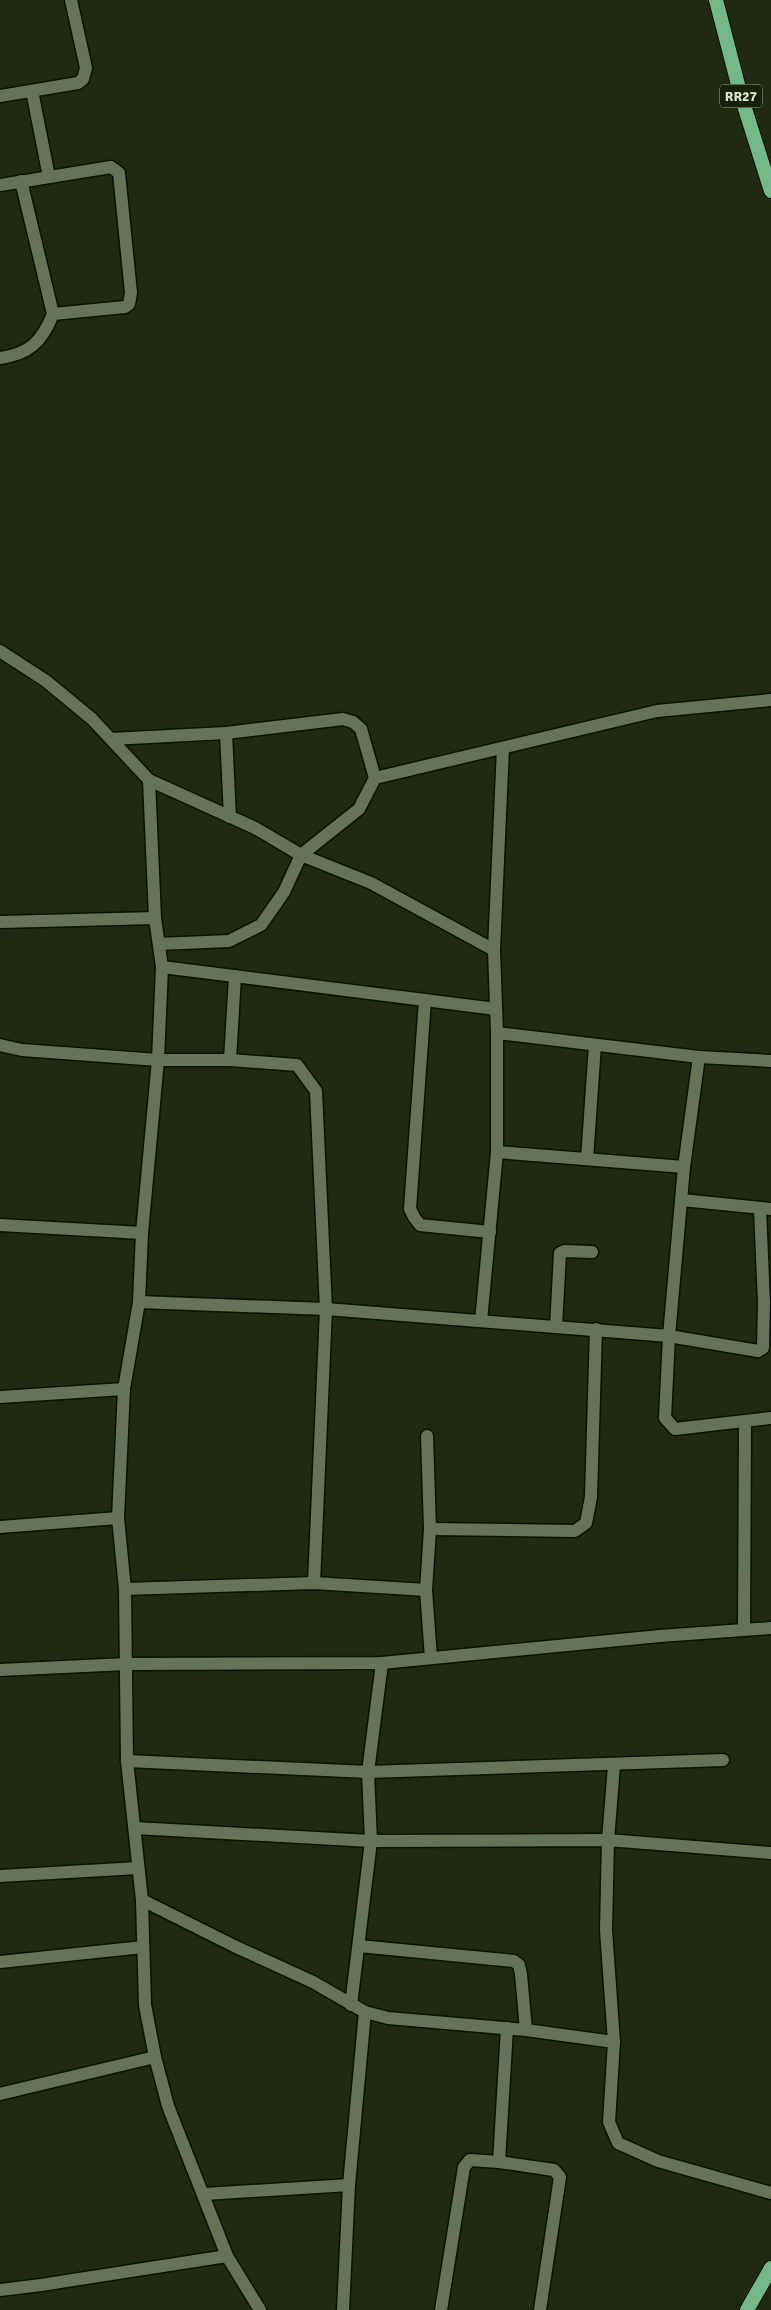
<svg xmlns="http://www.w3.org/2000/svg" width="771" height="2310" font-family="Signika,sans-serif">
<rect width="100%" height="100%" fill="#202a12"/>
<g fill="none" stroke-linecap="round" stroke-linejoin="round">
<defs>
<g id="minor">
<path d="M32,91L49,177"/>
<path d="M0,96L78,83L83,79L86,68L71,0"/>
<path d="M0,185L111,167L119,173L131,293L129,304L125,307L53,314"/>
<path d="M0,358C29,354 42,342 53,314L21,181"/>
<path d="M0,651L46,681L92,719L149,780L255,828L301,855L371,883L494,950L497,1033V1152L481,1321"/>
<path d="M226,733L230,817"/>
<path d="M111,739L226,733L343,719L353,722L361,729L375,778L359,809L301,855L284,892L261,925L229,941L159,944"/>
<path d="M375,778L657,711L771,700"/>
<path d="M0,922L155,918"/>
<path d="M494,950L503,748"/>
<path d="M162,967L496,1009"/>
<path d="M425,1000L410,1209L414,1217L420,1225L490,1232"/>
<path d="M497,1033L699,1057L771,1061"/>
<path d="M0,1045L22,1050L158,1060H230L297,1065L316,1091L326,1309L314,1583"/>
<path d="M230,1060L235,976"/>
<path d="M497,1152L684,1167"/>
<path d="M587,1159L595,1045"/>
<path d="M682,1200L771,1209"/>
<path d="M760,1209L764,1303L763,1348L758,1351L669,1336L665,1418L675,1429L771,1418"/>
<path d="M0,1225L142,1233"/>
<path d="M139,1302L326,1309L669,1336L684,1167L699,1057"/>
<path d="M556,1327L560,1253L564,1251L592,1252"/>
<path d="M0,1397L124,1389"/>
<path d="M427,1436L430,1529L426,1590L431,1658"/>
<path d="M118,1518L124,1389L139,1302L142,1233L158,1060L162,967L155,918L149,780"/>
<path d="M0,1527L118,1518L125,1589L127,1761L142,1900L145,2005L155,2057L168,2106L227,2256L260,2310"/>
<path d="M430,1529L575,1531L586,1523L591,1497L596,1329"/>
<path d="M125,1589L314,1583L426,1590"/>
<path d="M744,1629L745,1422"/>
<path d="M0,1670L126,1664L382,1663L660,1636L771,1628"/>
<path d="M127,1761L368,1772L723,1760"/>
<path d="M614,1766L608,1840L771,1853"/>
<path d="M135,1828L371,1841L608,1840L606,1930L614,2042"/>
<path d="M0,1876L138,1868"/>
<path d="M142,1900L234,1946L313,1982L365,2012L388,2018L526,2030L614,2042L609,2122L618,2143L658,2161L771,2193"/>
<path d="M359,1946L514,1961L519,1965L521,1974L526,2030"/>
<path d="M0,1962L143,1947"/>
<path d="M351,2005L371,1841L368,1772L382,1663"/>
<path d="M0,2094L155,2057"/>
<path d="M499,2162L507,2028"/>
<path d="M204,2194L349,2185"/>
<path d="M0,2290L41,2285L227,2256"/>
<path d="M343,2310L349,2185L365,2012"/>
<path d="M441,2310L464,2167L470,2160L499,2162L554,2170L560,2177L540,2310"/>
</g>
<g id="trunk">
<path d="M716,0L741,96L771,191"/>
<path d="M747,2310L771,2268"/>
</g>
</defs>
<use href="#minor" stroke="#091200" stroke-width="15"/>
<use href="#trunk" stroke="#091200" stroke-width="16"/>
<use href="#minor" stroke="#677358" stroke-width="12"/>
<use href="#trunk" stroke="#74b887" stroke-width="14"/>
</g>
<g text-anchor="middle" stroke-width="4" stroke-linejoin="round" paint-order="stroke">
<rect fill="#162008" stroke="#a2aa98" stroke-width="1" x="720" y="84.5" width="42" height="23" rx="4"/>
<g font-size="14" font-weight="bold" fill="#dee5d6">
<text x="741" y="101">RR27</text>
</g>
</g>
</svg>
